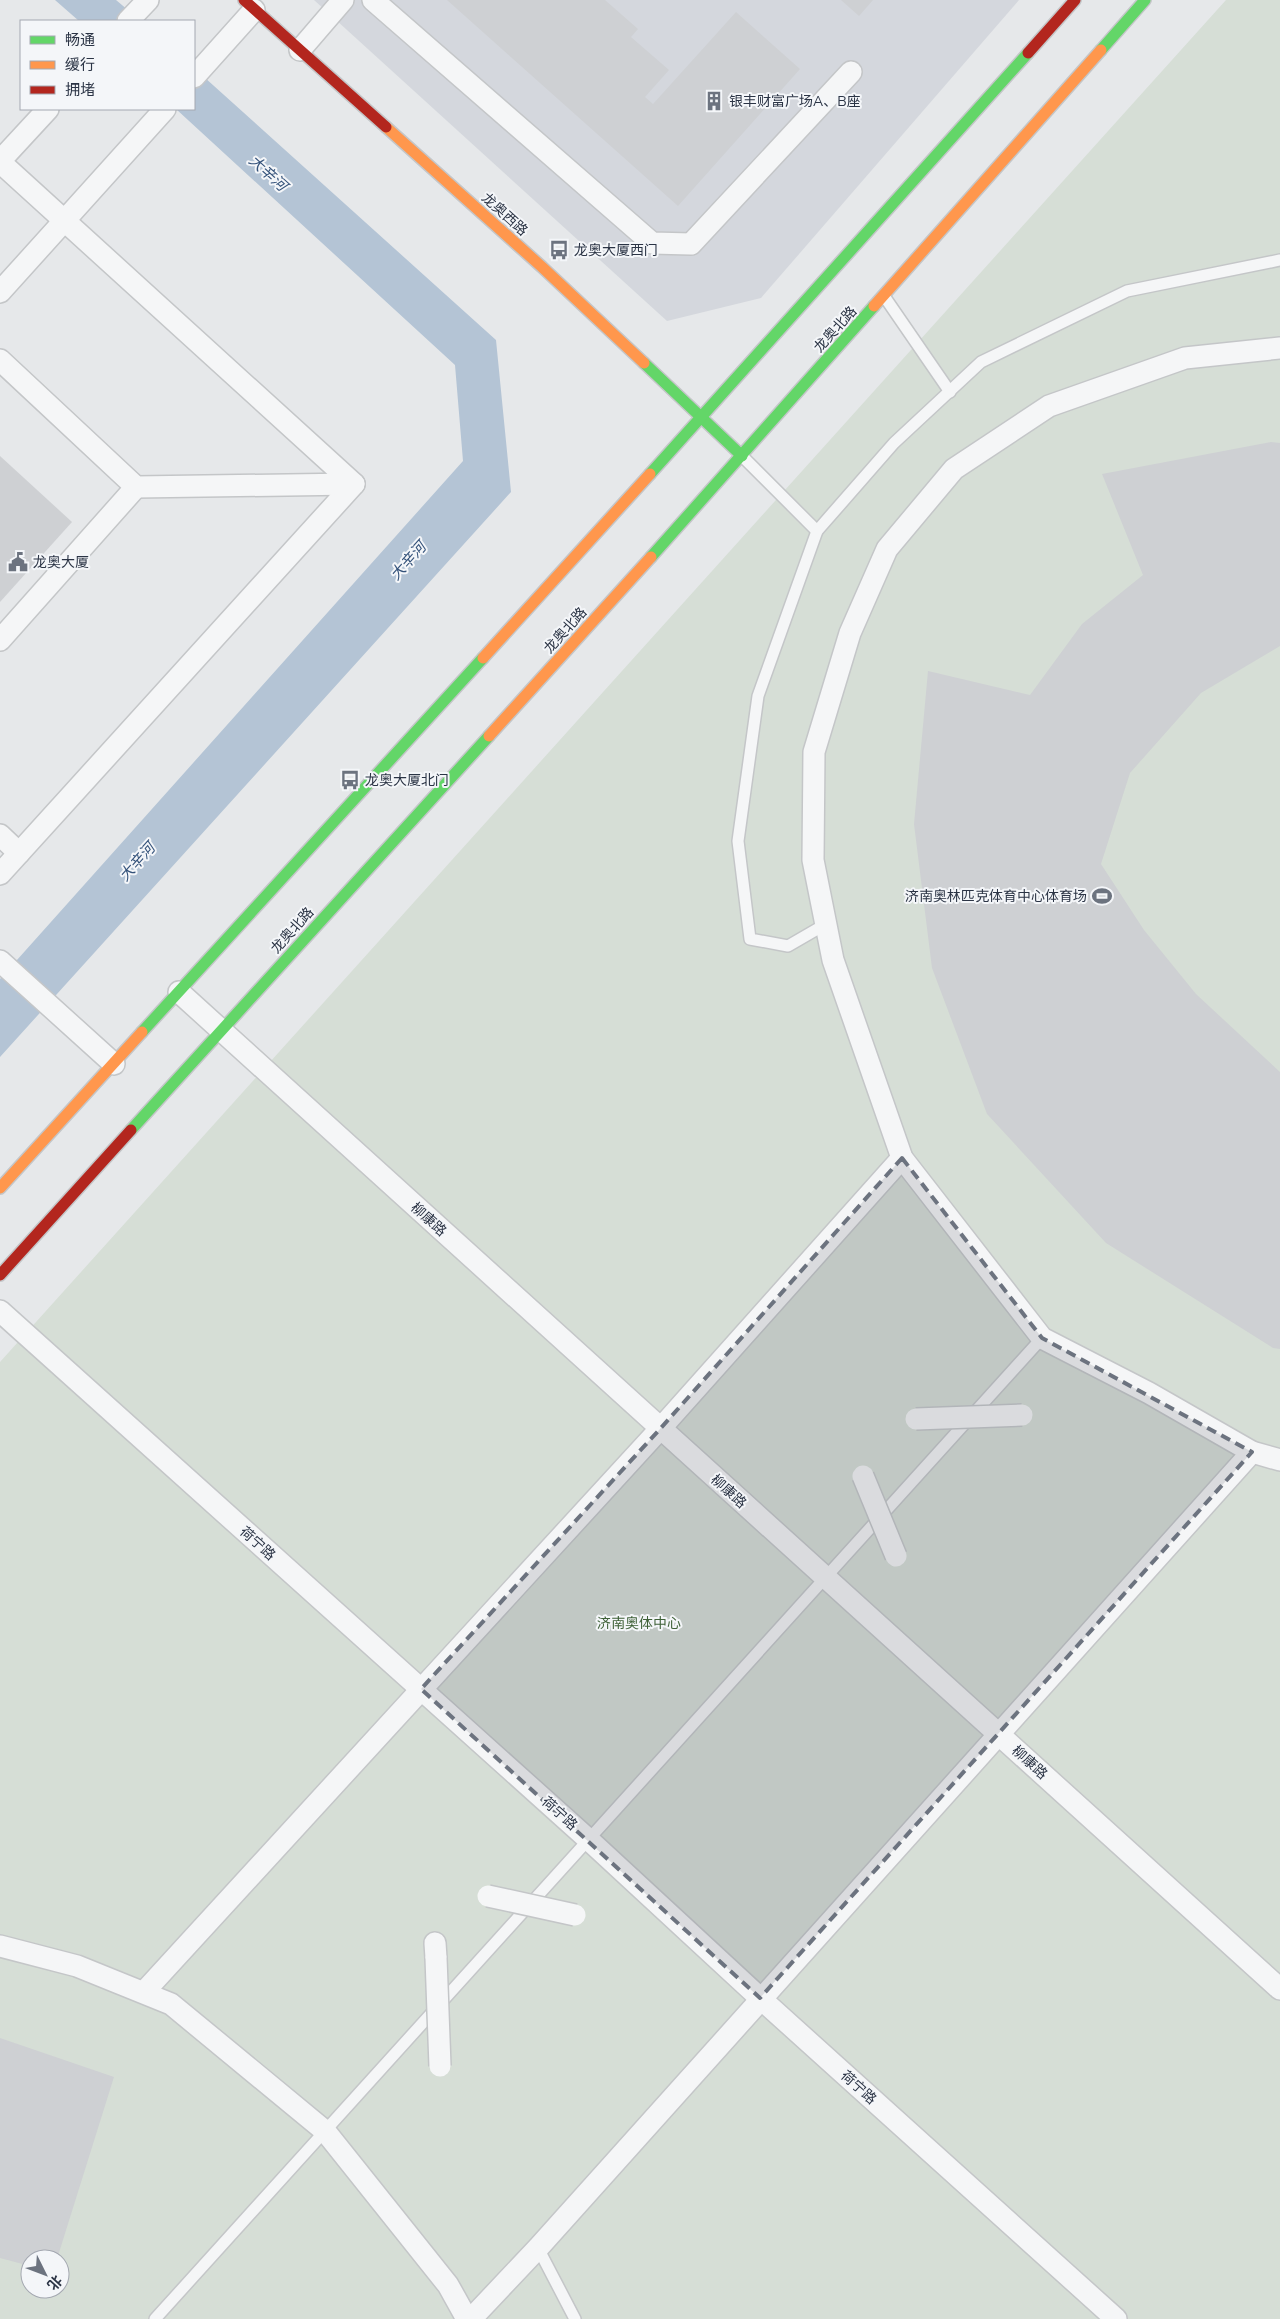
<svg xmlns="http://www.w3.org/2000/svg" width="1280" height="2319" font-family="'Nunito Sans','Noto Sans SC',sans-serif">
<rect width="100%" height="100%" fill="#e6e8ea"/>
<path fill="#d4d7dd" d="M314,0H1019L761,298L667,321Z"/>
<path fill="#d6ded6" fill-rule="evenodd" d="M1226,0H1280V2319H0V1362ZM30,2259H60V2289H30Z"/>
<g fill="#b4c4d5">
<path d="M55,0H116L141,21H79Z"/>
<path d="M194,68L496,340L511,492L0,1057V979L463,461L455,365L176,109H194Z"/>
</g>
<g fill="#ced0d3">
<path d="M447,0H605L638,29L631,37L669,70L645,97L653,104L736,12L800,69L678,206Z"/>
<path d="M841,0H873L859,16Z"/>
<path d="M1271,442L1280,443V646L1201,693L1130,773L1101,864L1144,930L1196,994L1280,1072V1349L1273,1348L1106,1243L987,1114L932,968L914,824L928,671L1030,695L1082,624L1143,575L1102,474Z"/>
<path d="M0,456L72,522L0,602Z"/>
<path d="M0,2038L114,2077L57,2259H30V2266L0,2258Z"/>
</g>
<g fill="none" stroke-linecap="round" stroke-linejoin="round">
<defs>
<g id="lane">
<path d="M884,296L950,392"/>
<path d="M742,456L817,531"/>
<path d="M826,924L788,946L750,939L738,841L758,696L817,531L894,443L981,362L1127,291L1280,260"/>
<path d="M538,2248L575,2319"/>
<path d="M155,2319L1042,1338"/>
</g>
<g id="street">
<path d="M373,0L652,243L691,244L851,72"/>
<path d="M128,21L148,0"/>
<path d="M300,50L343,0"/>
<path d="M194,77L254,10"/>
<path d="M0,161L48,109"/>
<path d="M0,162L354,484L0,874"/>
<path d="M0,292L165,109"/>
<path d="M1280,348L1185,358L1049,406L954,469L887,549L850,633L814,752L813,860L833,960L902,1158L1042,1338L1149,1393L1252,1452L1280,1460"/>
<path d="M0,360L136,487L354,484"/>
<path d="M0,640L136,487"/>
<path d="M0,835L19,853"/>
<path d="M0,961L114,1064"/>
<path d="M179,992L1280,1989"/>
<path d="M0,1311L589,1840L760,1998L1116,2319"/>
<path d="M435,1943L436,1958"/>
<path d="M0,1946L77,1966L171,2004L325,2131L448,2285L467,2319"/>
<path d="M144,1992L660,1429L902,1158"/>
<path d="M471,2319L538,2248L1252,1452"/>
</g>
<g id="fast">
<path d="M1101,50L1145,0"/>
<path d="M644,363L742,456"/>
<path d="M650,474L1028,53"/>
<path d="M651,557L874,306"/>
<path d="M142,1032L483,658"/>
<path d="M131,1130L489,736"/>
</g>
<g id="slow">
<path d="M386,127L542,267L644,363"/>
<path d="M874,306L1101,50"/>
<path d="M483,658L650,474"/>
<path d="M489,736L651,557"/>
<path d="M0,1188L142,1032"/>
</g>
<g id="jam">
<path d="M244,0L386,127"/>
<path d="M1028,53L1075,0"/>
<path d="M0,1275L131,1130"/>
</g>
</defs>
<use href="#lane" stroke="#c4c6c8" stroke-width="14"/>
<use href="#street" stroke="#c4c6c8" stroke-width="24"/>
<use href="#fast" stroke="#c4c6c8" stroke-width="14"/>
<use href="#slow" stroke="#c4c6c8" stroke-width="14"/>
<use href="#jam" stroke="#c4c6c8" stroke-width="14"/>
<use href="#lane" stroke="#f5f6f7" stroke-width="11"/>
<use href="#street" stroke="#f5f6f7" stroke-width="21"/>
<use href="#fast" stroke="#63d668" stroke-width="11"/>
<use href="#slow" stroke="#ff974d" stroke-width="11"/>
<use href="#jam" stroke="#b3261e" stroke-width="11"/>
<defs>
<g id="street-bridge">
<path d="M916,1419L1022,1415"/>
<path d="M863,1476L896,1556"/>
<path d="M488,1896L575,1915"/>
<path d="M436,1958L440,2066"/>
</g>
</defs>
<use href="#street-bridge" stroke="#c4c6c8" stroke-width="24" stroke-linecap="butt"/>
<use href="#street-bridge" stroke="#f5f6f7" stroke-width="21"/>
</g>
<path fill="#6c737f" fill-opacity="0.2" stroke="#6c737f" stroke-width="4" stroke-dasharray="10 6" stroke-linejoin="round" d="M902,1158L1042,1338L1252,1452L760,1998L421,1689L660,1429Z"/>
<defs>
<symbol id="building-bare" viewBox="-9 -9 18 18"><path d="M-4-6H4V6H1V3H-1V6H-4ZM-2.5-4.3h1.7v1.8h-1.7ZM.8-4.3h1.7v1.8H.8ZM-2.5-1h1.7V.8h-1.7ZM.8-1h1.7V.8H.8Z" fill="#6c737f" stroke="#f4f6f9" stroke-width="2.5" paint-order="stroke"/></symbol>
<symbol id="bus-bare" viewBox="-9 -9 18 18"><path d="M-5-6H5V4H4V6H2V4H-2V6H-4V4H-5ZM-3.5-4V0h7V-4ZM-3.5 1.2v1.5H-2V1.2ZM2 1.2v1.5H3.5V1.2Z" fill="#6c737f" stroke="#f4f6f9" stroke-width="2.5" paint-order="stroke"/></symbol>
<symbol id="civic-bare" viewBox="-9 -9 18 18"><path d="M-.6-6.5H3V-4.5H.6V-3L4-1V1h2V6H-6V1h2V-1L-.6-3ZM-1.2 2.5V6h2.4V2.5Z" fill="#6c737f" stroke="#f4f6f9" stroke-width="2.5" paint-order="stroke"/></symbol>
<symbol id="stadium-bare" viewBox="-9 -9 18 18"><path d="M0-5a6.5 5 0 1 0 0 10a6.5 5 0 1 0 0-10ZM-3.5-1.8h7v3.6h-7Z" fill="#6c737f" stroke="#f4f6f9" stroke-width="2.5" paint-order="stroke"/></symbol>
</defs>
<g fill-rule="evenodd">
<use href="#building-bare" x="700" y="87" width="28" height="28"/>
<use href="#bus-bare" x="545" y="236" width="28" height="28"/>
<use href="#civic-bare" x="4" y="548" width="28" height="28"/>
<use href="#bus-bare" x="336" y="766" width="28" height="28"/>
<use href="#stadium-bare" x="1088" y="882" width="28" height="28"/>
</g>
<g text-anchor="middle" stroke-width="4" stroke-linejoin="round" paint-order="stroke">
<g font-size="14" fill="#2b3445" stroke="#f4f6f9" text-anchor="start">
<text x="729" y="106">银丰财富广场A、B座</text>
<text x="574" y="255">龙奥大厦西门</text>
<text x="33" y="567">龙奥大厦</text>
<text x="365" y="785">龙奥大厦北门</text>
<text x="1087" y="901" text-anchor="end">济南奥林匹克体育中心体育场</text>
</g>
<g font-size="14" fill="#2b3445" stroke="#f4f6f9">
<text transform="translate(505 214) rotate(42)" y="5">龙奥西路</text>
<text transform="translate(835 329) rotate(-48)" y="5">龙奥北路</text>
<text transform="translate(565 630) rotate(-48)" y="5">龙奥北路</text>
<text transform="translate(292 930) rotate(-48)" y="5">龙奥北路</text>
<text transform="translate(429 1219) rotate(42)" y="5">柳康路</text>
<text transform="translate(729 1491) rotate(42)" y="5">柳康路</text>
<text transform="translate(258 1543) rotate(42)" y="5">荷宁路</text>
<text transform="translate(1030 1762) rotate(42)" y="5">柳康路</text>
<text transform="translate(560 1813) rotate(42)" y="5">荷宁路</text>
<text transform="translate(859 2087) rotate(42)" y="5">荷宁路</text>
</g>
<g font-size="14" fill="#3f6138" stroke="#f4f6f9">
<text x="639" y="1628">济南奥体中心</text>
</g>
<g font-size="15" font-style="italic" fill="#34527a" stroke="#f4f6f9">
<text transform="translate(268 173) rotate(42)" y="5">大辛河</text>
<text transform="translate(408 561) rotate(-48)" y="5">大辛河</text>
<text transform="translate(137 862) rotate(-48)" y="5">大辛河</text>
</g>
</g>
<rect x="20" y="20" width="175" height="90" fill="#f4f6f9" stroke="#a4a8b1"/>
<rect x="30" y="36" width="25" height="8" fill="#63d668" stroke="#a4a8b1"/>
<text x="65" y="45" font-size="15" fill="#2b3445">畅通</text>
<rect x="30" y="61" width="25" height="8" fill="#ff974d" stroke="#a4a8b1"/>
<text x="65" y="70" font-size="15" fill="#2b3445">缓行</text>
<rect x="30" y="86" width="25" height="8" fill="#b3261e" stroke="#a4a8b1"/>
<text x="65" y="95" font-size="15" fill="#2b3445">拥堵</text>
<g transform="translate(45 2274) rotate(132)"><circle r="24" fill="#f4f6f9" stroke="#a4a8b1"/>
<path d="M0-4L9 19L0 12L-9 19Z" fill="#6c737f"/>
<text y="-8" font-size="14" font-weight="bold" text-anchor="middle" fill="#2b3445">北</text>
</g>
</svg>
